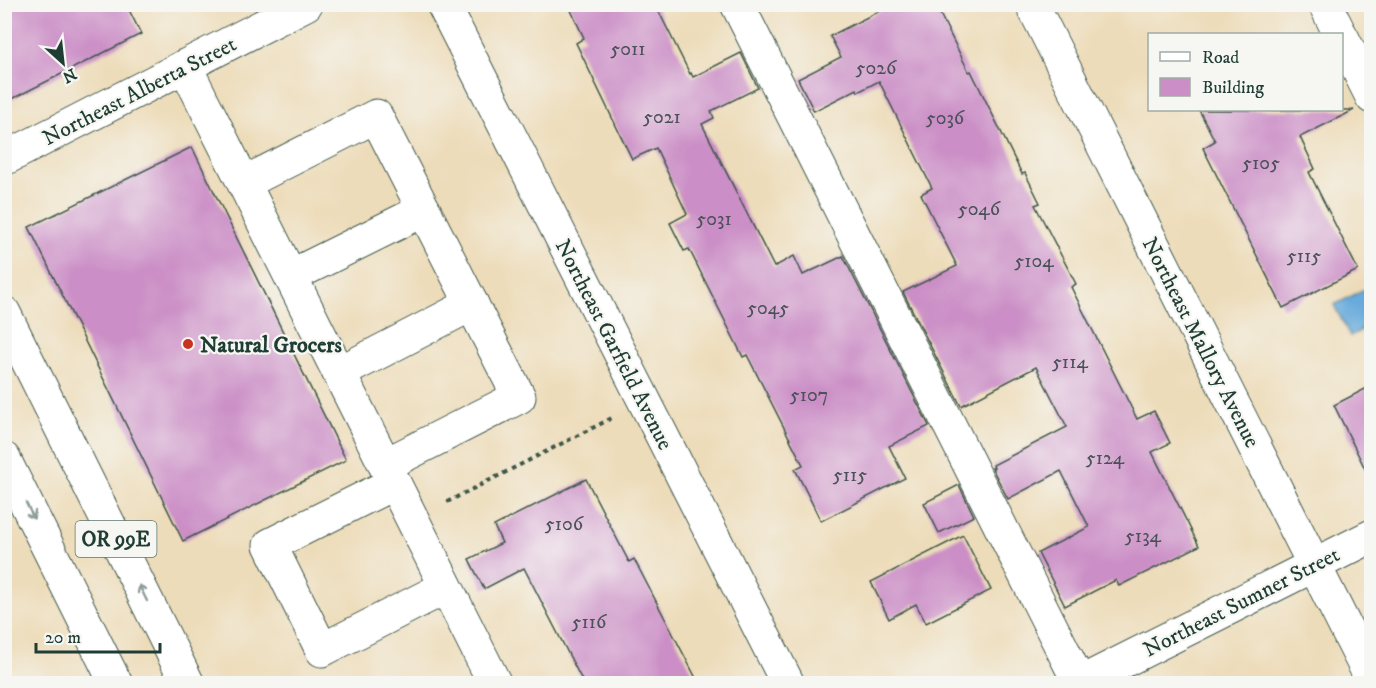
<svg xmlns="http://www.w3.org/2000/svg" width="1376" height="688" font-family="'IM FELL DW Pica',serif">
<rect width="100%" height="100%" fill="#f6f6f2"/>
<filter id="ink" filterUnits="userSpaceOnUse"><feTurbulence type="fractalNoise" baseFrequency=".0167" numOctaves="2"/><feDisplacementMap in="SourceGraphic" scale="12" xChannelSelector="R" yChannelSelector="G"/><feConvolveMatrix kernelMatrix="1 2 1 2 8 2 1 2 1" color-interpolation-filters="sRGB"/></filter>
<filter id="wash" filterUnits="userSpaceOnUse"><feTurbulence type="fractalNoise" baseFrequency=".008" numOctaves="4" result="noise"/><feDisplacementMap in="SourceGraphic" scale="24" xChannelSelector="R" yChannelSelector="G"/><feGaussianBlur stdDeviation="1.35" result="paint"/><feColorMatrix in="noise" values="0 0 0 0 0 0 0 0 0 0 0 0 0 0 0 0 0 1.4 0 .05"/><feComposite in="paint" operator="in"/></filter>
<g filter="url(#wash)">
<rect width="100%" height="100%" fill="#eddcb9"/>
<path fill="#67aadc" stroke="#437488" stroke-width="1.5" d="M1371,286V325L1350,336L1334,305Z"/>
<g id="blocks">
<g fill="#cb8ec6">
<path d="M4,4H126L141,34L4,103Z"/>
<path d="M568,4H655L690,74L691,73L693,77L741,53L758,88L711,111L714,118L702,124L774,267L794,256L803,275L843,256L929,426L889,446L905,478L821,521L795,469L803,465L747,355L743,357L689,249L684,251L670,223L687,214L656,148L632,159L576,43L584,38Z"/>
<path d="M893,4H935L969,72L971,71L1022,174L1025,173L1040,203L1035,205L1076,284L1071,287L1137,419L1154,411L1170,443L1152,452L1199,546L1119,586L1116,580L1065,606L1038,553L1089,527L1061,471L1008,499L992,468H994L993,465L1067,427L1036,367L961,406L903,292L957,266L921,194L932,188L879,81L858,92L857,89L814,111L798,79L841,57L830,36Z"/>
<path d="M1199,110H1354L1300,137L1315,169L1309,172L1358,270L1283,308L1203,148L1215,141Z"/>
<path d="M192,147L346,460L183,541L29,227Z"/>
<path d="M1371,386V481L1334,405Z"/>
<path d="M586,479L629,562L634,559L699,684H584L524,568L484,589L469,559L502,543L494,526Z"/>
<path d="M959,485L974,516L939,533L924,503Z"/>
<path d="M963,535L991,590L926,623L916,604L889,619L871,582Z"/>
</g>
</g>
</g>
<g filter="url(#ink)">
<use href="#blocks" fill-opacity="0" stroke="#3e5548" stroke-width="1.5"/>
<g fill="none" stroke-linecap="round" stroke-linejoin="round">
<defs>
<g id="minor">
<path d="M443,4L788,684"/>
<path d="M737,4L1080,684"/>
<path d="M1032,4L1372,680"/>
<path d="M1325,4L1340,34"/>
<path d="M1342,37L1372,97"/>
<path d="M185,66L495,684"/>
<path d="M4,159L306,4"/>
<path d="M244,183L376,116L519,397L385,465"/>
<path d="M291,276L424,210"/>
<path d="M339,373L472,304"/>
<path d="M394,483L270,545L322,650L446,587"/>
<path d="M1078,684L1372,536"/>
</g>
<g id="major">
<path d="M4,313L188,684"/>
<path d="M4,459L116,684"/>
</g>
</defs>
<use href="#minor" stroke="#3e5548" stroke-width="35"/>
<use href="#major" stroke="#3e5548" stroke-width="35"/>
<path stroke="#3e5548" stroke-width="4" stroke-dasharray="4.5 4.5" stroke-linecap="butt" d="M447,502L612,418"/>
<use href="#minor" stroke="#fff" stroke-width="33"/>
<use href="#major" stroke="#fff" stroke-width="33"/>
</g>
<defs><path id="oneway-shaft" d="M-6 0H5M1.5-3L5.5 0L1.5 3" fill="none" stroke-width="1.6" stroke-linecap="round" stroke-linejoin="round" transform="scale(1.5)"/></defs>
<g stroke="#8f9e9a">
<use href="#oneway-shaft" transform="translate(30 511) rotate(64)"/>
<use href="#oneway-shaft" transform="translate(143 593) rotate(-116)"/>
</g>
</g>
<circle fill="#c8321e" stroke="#f6f6f2" stroke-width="2" cx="188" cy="344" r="6"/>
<g text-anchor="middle" stroke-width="4.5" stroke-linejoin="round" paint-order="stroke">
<g font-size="20" fill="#4a5158">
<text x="628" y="55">5011</text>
<text x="876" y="74">5026</text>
<text x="662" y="123">5021</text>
<text x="945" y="124">5036</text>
<text x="1261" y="169">5105</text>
<text x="979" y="215">5046</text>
<text x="714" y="225">5031</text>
<text x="1304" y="262">5115</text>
<text x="1034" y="267">5104</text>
<text x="768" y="314">5045</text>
<text x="1070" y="368">5114</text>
<text x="809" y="401">5107</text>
<text x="1105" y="464">5124</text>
<text x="850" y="481">5115</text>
<text x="564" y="530">5106</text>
<text x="1143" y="542">5134</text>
<text x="589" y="628">5116</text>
</g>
<rect fill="#f6f6f2" stroke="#60746d" stroke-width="1.5" x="75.5" y="521" width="81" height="36" rx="4.5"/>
<g font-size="21" font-weight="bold" fill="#1f3d34">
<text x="116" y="546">OR 99E</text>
</g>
<g font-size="22" fill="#1f3d34" stroke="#f6f6f2">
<text transform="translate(139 90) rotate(-27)" y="8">Northeast Alberta Street</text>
<text transform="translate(1202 342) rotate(63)" y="8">Northeast Mallory Avenue</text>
<text transform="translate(615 344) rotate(63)" y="8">Northeast Garfield Avenue</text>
<text transform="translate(1241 601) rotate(-27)" y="8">Northeast Sumner Street</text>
</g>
<g font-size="22" font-weight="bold" fill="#1f3d34" stroke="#f6f6f2" text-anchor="start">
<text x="200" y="352">Natural Grocers</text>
</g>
</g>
<rect width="1376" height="688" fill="none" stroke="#f6f6f2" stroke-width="24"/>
<rect x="1148" y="33" width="195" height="78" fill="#f6f6f2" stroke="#a0aca6" stroke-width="1.5"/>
<rect x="1160" y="52" width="30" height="9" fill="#ffffff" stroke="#a0aca6" stroke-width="1.5"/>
<text x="1202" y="63" font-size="18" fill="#1f3d34">Road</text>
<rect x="1160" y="78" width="30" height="18" fill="#cb8ec6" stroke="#a0aca6" stroke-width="1.5"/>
<text x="1202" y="93" font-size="18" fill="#1f3d34">Building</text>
<g transform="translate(63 63) rotate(153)" stroke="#f6f6f2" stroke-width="4.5" paint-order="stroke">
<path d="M0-4.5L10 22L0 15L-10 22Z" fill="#1f3d34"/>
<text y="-9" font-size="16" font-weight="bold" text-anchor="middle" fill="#1f3d34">N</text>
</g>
<path d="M36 643v9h124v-9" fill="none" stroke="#1f3d34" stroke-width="3"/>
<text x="45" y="643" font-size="18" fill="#1f3d34" stroke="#f6f6f2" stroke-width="4.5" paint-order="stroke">20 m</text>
</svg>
